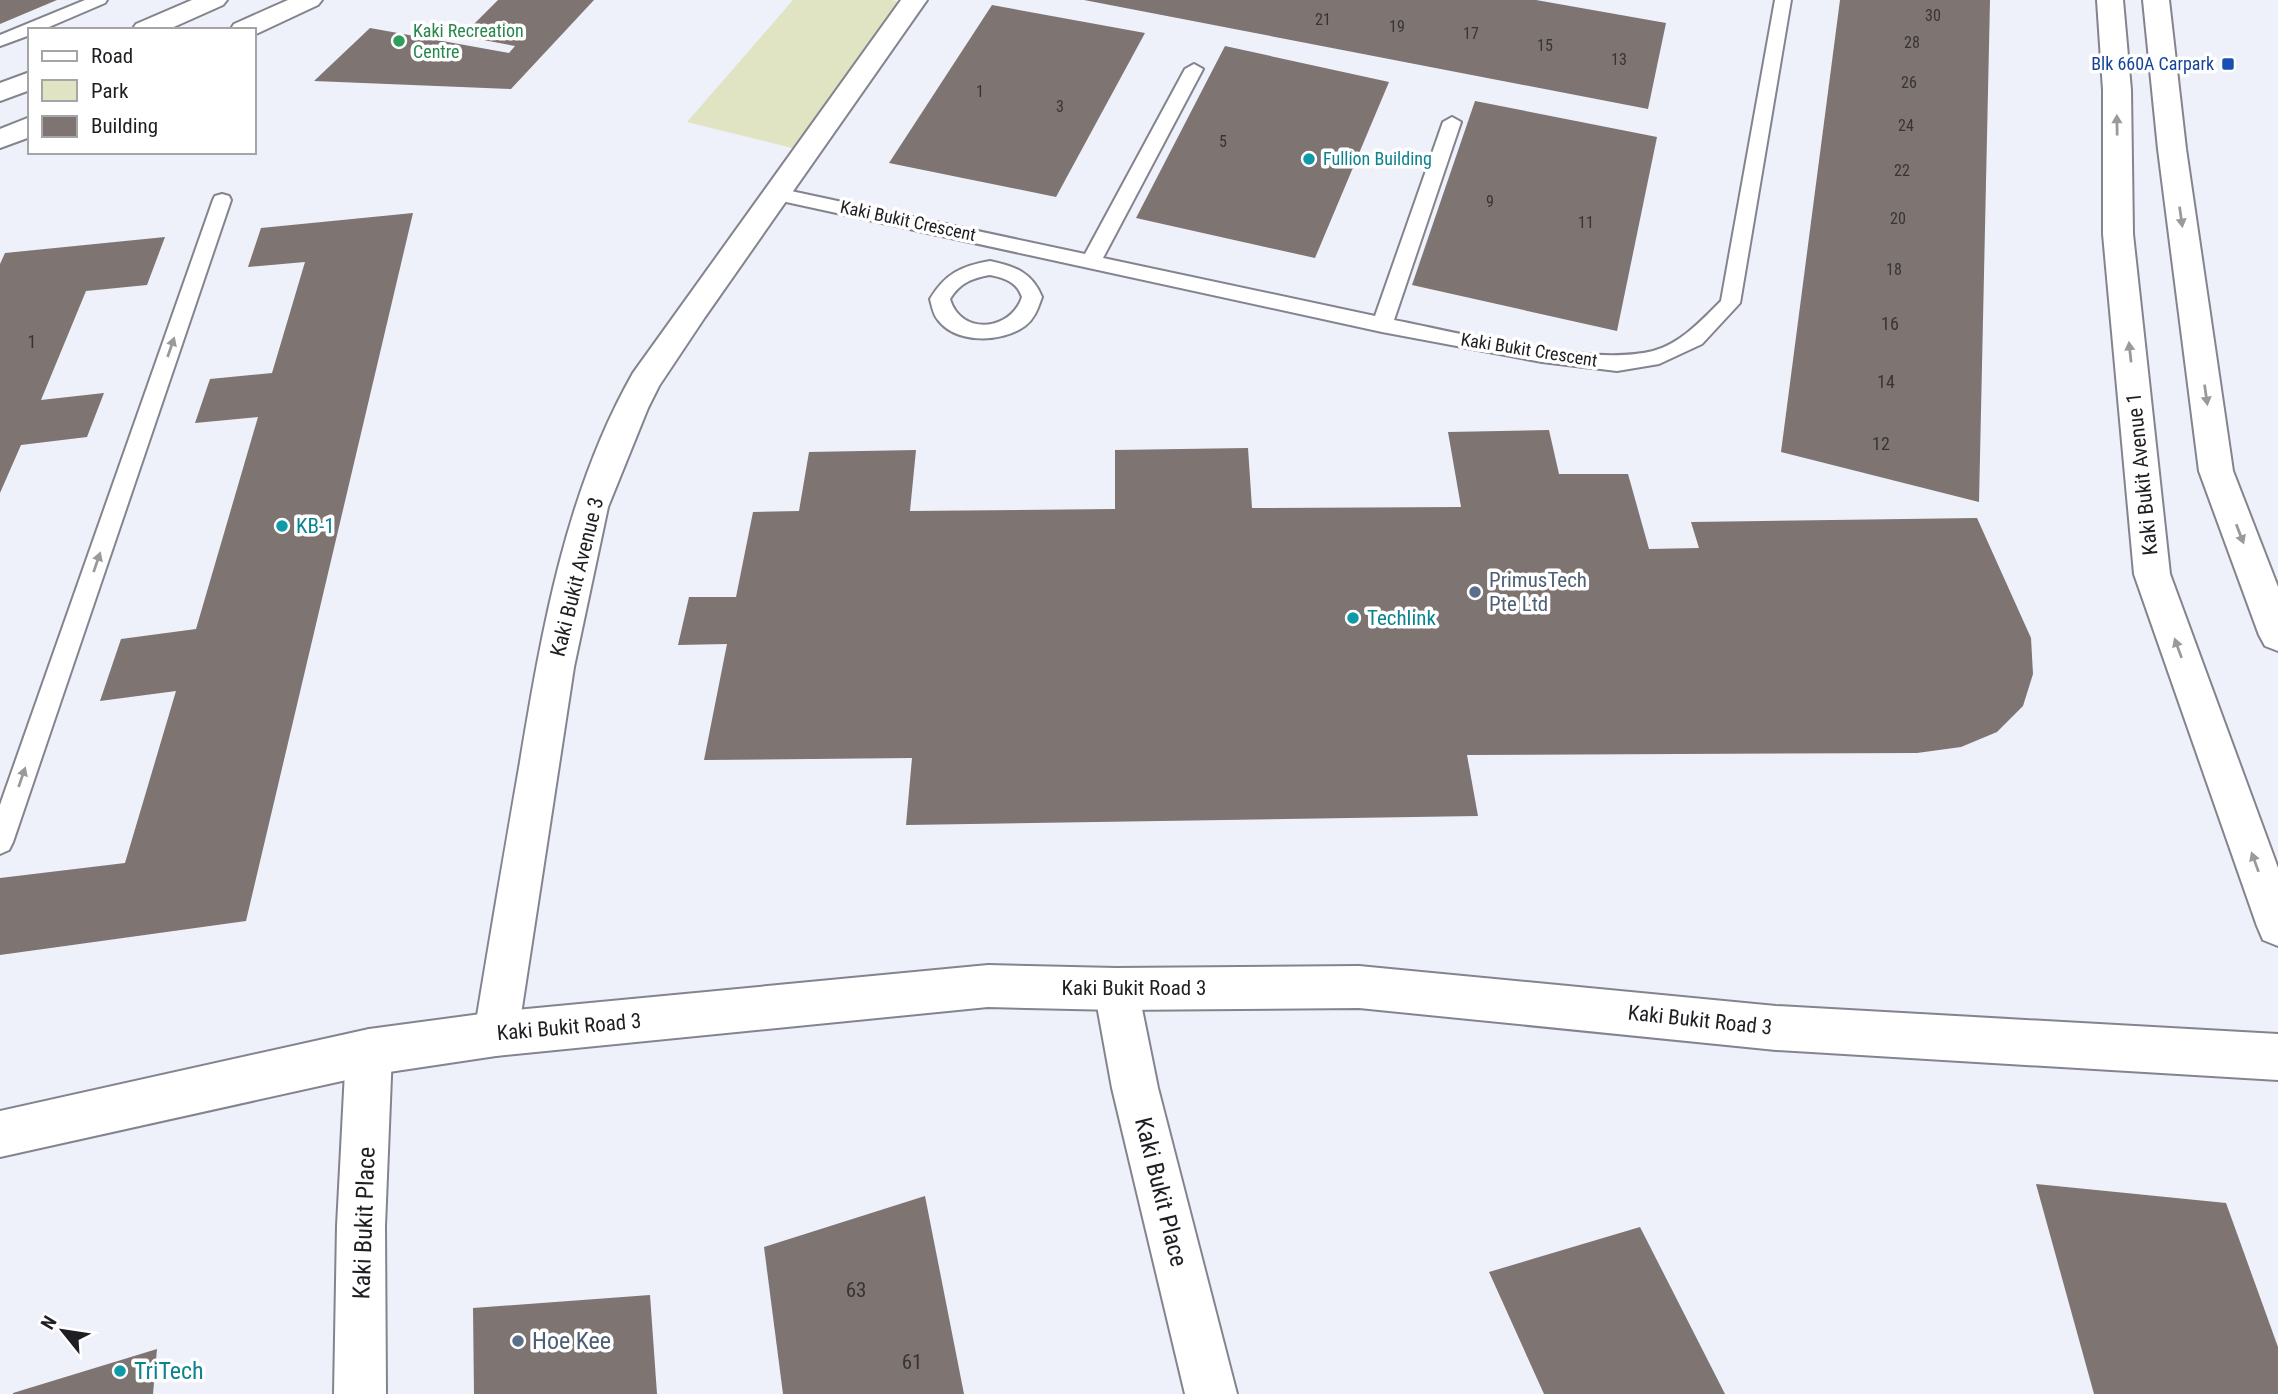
<svg xmlns="http://www.w3.org/2000/svg" width="2278" height="1394" font-family="'Roboto Condensed',sans-serif">
<rect width="100%" height="100%" fill="#eef0fa"/>
<path fill="#e0e4c2" d="M793,0H891L905,3L800,150L687,122Z"/>
<g fill="#7e7471">
<path d="M0,0H57L0,24Z"/>
<path d="M498,0H594L511,89L314,81L370,28L509,53L515,46L462,36Z"/>
<path d="M1084,0H1536L1666,23L1648,109Z"/>
<path d="M1840,0H1990L1979,502L1781,452Z"/>
<path d="M992,5L1145,33L1056,197L889,163Z"/>
<path d="M1225,46L1389,82L1315,258L1136,218Z"/>
<path d="M1475,101L1657,137L1617,331L1412,285Z"/>
<path d="M413,213L246,921L0,955V878L125,863L176,691L100,701L121,639L196,629L258,417L195,423L210,379L272,373L305,262L248,267L261,228Z"/>
<path d="M165,237L147,285L86,291L41,400L104,393L87,437L21,445L0,493V264L5,253Z"/>
<path d="M1549,430L1559,474H1628L1649,549L1699,548L1691,522L1977,518L2031,638L2033,674L2023,706L1997,732L1961,747L1917,753L1467,755L1478,816L906,825L912,758L704,760L727,644L678,645L689,597H736L753,512L799,511L809,452L916,450L910,511L1115,509V450L1248,448L1252,508L1461,507L1448,432Z"/>
<path d="M2036,1184L2226,1203L2278,1347V1394H2094Z"/>
<path d="M925,1196L964,1394H783L764,1247Z"/>
<path d="M1640,1227L1725,1394H1544L1489,1272Z"/>
<path d="M650,1295L657,1394H474L473,1308Z"/>
<path d="M157,1349L153,1394H13V1393Z"/>
</g>
<g fill="none" stroke-linecap="round" stroke-linejoin="round">
<defs>
<g id="lane">
<path d="M85,0H107L105,3L42,30H30V35L0,46V35Z"/>
<path d="M1775,0H1791L1740,303L1702,344L1659,364L1617,371L1542,362L1382,332L777,200L768,194L777,188L1085,254L1185,69L1194,64L1203,69L1103,258L1375,316L1443,122L1452,117L1461,122L1394,320C1461,333 1589,367 1653,351C1681,343 1701,321 1721,301Z"/>
<path d="M222,194L229,196L231,200L13,842L9,850L0,854V805L213,200L215,196Z"/>
<path d="M990,261C1014,266 1032,272 1042,297C1038,308 1035,318 1025,326C1002,343 956,344 938,320C933,314 932,306 930,299C945,274 961,266 990,261ZM990,275C1005,278 1017,282 1022,297C1011,331 961,336 950,299C960,283 972,278 990,275Z"/>
</g>
<g id="street">
<path d="M901,0H927L705,317L659,386L648,408L608,507L574,667L518,1034L512,1050L496,1056L480,1050L474,1034C489,943 504,853 520,762C542,629 566,491 633,373Z"/>
<path d="M1116,968L1132,974L1138,989L1158,1088L1237,1394H1185L1112,1088L1094,989L1100,974Z"/>
<path d="M369,1029L385,1036L392,1052L385,1226L386,1394H334L337,1226L346,1052L353,1036Z"/>
</g>
<g id="secondary">
<path d="M2097,0H2123L2131,90L2133,234L2170,574L2278,868V946L2263,940L2257,926L2134,574L2103,234V90Z"/>
<path d="M2143,0H2169L2186,149L2233,471L2278,587V651L2265,646L2259,635L2199,471L2158,149Z"/>
<path d="M988,965L1116,968L1359,966L1776,1006L2278,1034V1080L1776,1050L1359,1008L1116,1010L988,1007L496,1056L369,1075L0,1157V1111L369,1029L496,1012Z"/>
</g>
<g id="highway">
<path d="M192,0H227L223,5L167,30H132L136,24Z"/>
<path d="M288,0H322L318,5L254,35V30H230L234,24Z"/>
<path d="M30,72V90L0,101V83Z"/>
<path d="M30,117V137L0,148V129Z"/>
</g>
</defs>
<use href="#lane" stroke="#83848d" stroke-width="4"/>
<use href="#street" stroke="#83848d" stroke-width="4"/>
<use href="#secondary" stroke="#83848d" stroke-width="4"/>
<use href="#highway" stroke="#83848d" stroke-width="4"/>
<use href="#lane" fill="#fff" fill-rule="evenodd"/>
<use href="#street" fill="#fff" fill-rule="evenodd"/>
<use href="#secondary" fill="#fff" fill-rule="evenodd"/>
<use href="#highway" fill="#fff" fill-rule="evenodd"/>
</g>
<defs><path id="oneway-solid" d="M-6-.8H1V-3.2L6.5 0L1 3.2V.8H-6Z" transform="scale(1.75)"/></defs>
<g fill="#9a9a9c">
<use href="#oneway-solid" transform="translate(2117 125) rotate(-91)"/>
<use href="#oneway-solid" transform="translate(2181 217) rotate(82)"/>
<use href="#oneway-solid" transform="translate(171 347) rotate(-71)"/>
<use href="#oneway-solid" transform="translate(2130 352) rotate(-96)"/>
<use href="#oneway-solid" transform="translate(2206 395) rotate(82)"/>
<use href="#oneway-solid" transform="translate(2240 534) rotate(69)"/>
<use href="#oneway-solid" transform="translate(97 562) rotate(-71)"/>
<use href="#oneway-solid" transform="translate(2178 648) rotate(-110)"/>
<use href="#oneway-solid" transform="translate(22 777) rotate(-71)"/>
<use href="#oneway-solid" transform="translate(2255 862) rotate(-110)"/>
</g>
<circle fill="#2e9e5b" stroke="#fff" stroke-width="2.5" cx="399" cy="41" r="7"/>
<rect fill="#1a4fb4" stroke="#fff" stroke-width="2.5" x="2221" y="57" width="14" height="14" rx="3.5"/>
<g fill="#0f9aa8" stroke="#fff" stroke-width="2.5">
<circle cx="1309" cy="159" r="7"/>
<circle cx="282" cy="526" r="7"/>
<circle cx="1353" cy="618" r="7"/>
<circle cx="120" cy="1371" r="7"/>
</g>
<g fill="#5c6f8a" stroke="#fff" stroke-width="2.5">
<circle cx="1475" cy="592" r="7"/>
<circle cx="518" cy="1341" r="7"/>
</g>
<g text-anchor="middle" stroke-width="7" stroke-linejoin="round" paint-order="stroke">
<g font-size="16" fill="#373436">
<text x="1933" y="21">30</text>
<text x="1323" y="25">21</text>
<text x="1397" y="32">19</text>
<text x="1471" y="39">17</text>
<text x="1912" y="48">28</text>
<text x="1545" y="51">15</text>
<text x="1619" y="65">13</text>
<text x="1909" y="88">26</text>
<text x="980" y="97">1</text>
<text x="1060" y="112">3</text>
<text x="1906" y="131">24</text>
<text x="1223" y="147">5</text>
<text x="1902" y="176">22</text>
<text x="1490" y="207">9</text>
<text x="1898" y="224">20</text>
<text x="1586" y="228">11</text>
<text x="1894" y="275">18</text>
</g>
<g font-size="18" fill="#27864d" stroke="#fff" text-anchor="start">
<text x="413" y="37">Kaki Recreation<tspan x="413" dy="21">Centre</tspan></text>
</g>
<g font-size="18" fill="#164399" stroke="#fff" text-anchor="end">
<text x="2214" y="70">Blk 660A Carpark</text>
</g>
<g font-size="18" fill="#0d838f" stroke="#fff" text-anchor="start">
<text x="1323" y="165">Fullion Building</text>
</g>
<g font-size="18" fill="#1f1f23" stroke="#fff">
<text transform="translate(908 221) rotate(12)" y="6">Kaki Bukit Crescent</text>
<text transform="translate(1529 350) rotate(9)" y="6">Kaki Bukit Crescent</text>
</g>
<g font-size="18" fill="#373436">
<text x="1890" y="330">16</text>
<text x="32" y="348">1</text>
<text x="1886" y="388">14</text>
<text x="1881" y="450">12</text>
</g>
<g font-size="21" fill="#1f1f23" stroke="#fff">
<text transform="translate(2142 474) rotate(-96)" y="7">Kaki Bukit Avenue 1</text>
<text transform="translate(577 577) rotate(-76)" y="7">Kaki Bukit Avenue 3</text>
<text x="1134" y="995">Kaki Bukit Road 3</text>
<text transform="translate(1700 1020) rotate(6)" y="7">Kaki Bukit Road 3</text>
<text transform="translate(569 1027) rotate(-5)" y="7">Kaki Bukit Road 3</text>
</g>
<g font-size="21" fill="#0d838f" stroke="#fff" text-anchor="start">
<text x="296" y="533">KB-1</text>
<text x="1367" y="625">Techlink</text>
</g>
<g font-size="21" fill="#4e5e75" stroke="#fff" text-anchor="start">
<text x="1489" y="587">PrimusTech<tspan x="1489" dy="24">Pte Ltd</tspan></text>
</g>
<g font-size="21" fill="#373436">
<text x="856" y="1297">63</text>
<text x="912" y="1369">61</text>
</g>
<g font-size="24" fill="#1f1f23" stroke="#fff">
<text transform="translate(1161 1192) rotate(76)" y="8">Kaki Bukit Place</text>
<text transform="translate(364 1223) rotate(-88)" y="8">Kaki Bukit Place</text>
</g>
<g font-size="24" fill="#4e5e75" stroke="#fff" text-anchor="start">
<text x="532" y="1349">Hoe Kee</text>
</g>
<g font-size="24" fill="#0d838f" stroke="#fff" text-anchor="start">
<text x="134" y="1379">TriTech</text>
</g>
</g>
<rect x="28" y="28" width="228" height="126" fill="#ffffff" stroke="#a5a5a7" stroke-width="2"/>
<rect x="42" y="51" width="35" height="10" fill="#ffffff" stroke="#a5a5a7" stroke-width="2"/>
<text x="91" y="63" font-size="21" fill="#1f1f23">Road</text>
<rect x="42" y="80" width="35" height="21" fill="#e0e4c2" stroke="#a5a5a7" stroke-width="2"/>
<text x="91" y="98" font-size="21" fill="#1f1f23">Park</text>
<rect x="42" y="116" width="35" height="21" fill="#7e7471" stroke="#a5a5a7" stroke-width="2"/>
<text x="91" y="133" font-size="21" fill="#1f1f23">Building</text>
<g transform="translate(63 1331) rotate(300)" stroke="#ffffff" stroke-width="5" paint-order="stroke">
<path d="M0-5L12 26L0 18L-12 26Z" fill="#1f1f23"/>
<text y="-10" font-size="19" font-weight="bold" text-anchor="middle" fill="#1f1f23">N</text>
</g>
</svg>
